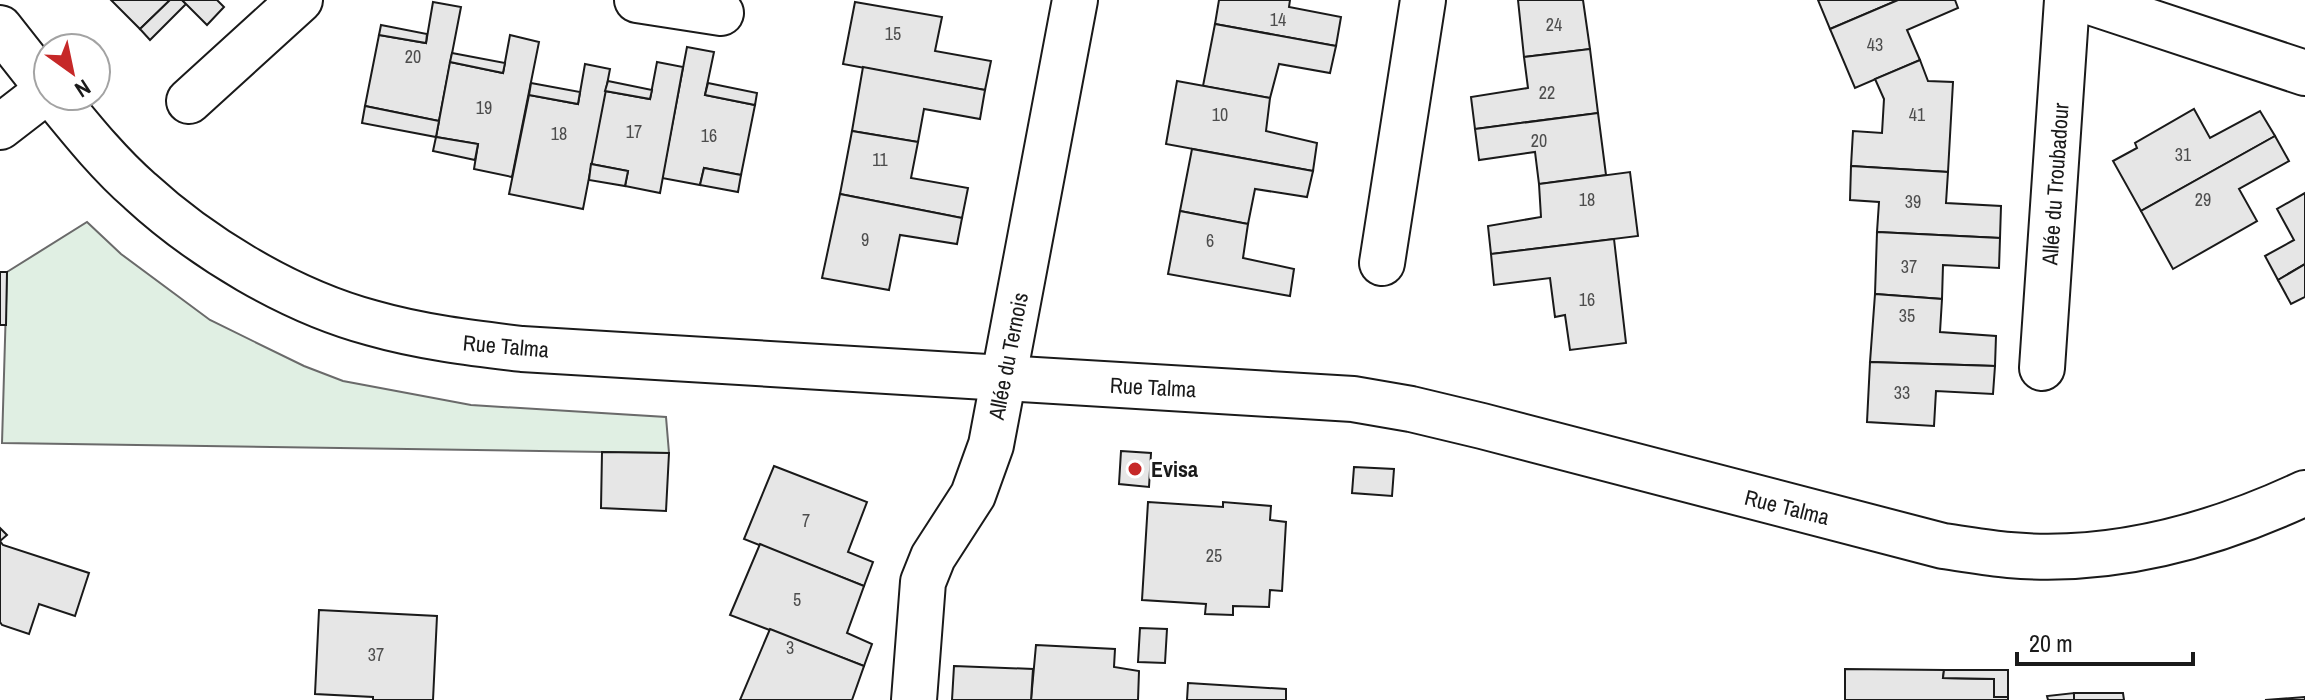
<svg xmlns="http://www.w3.org/2000/svg" width="2305" height="700" font-family="'Archivo Narrow',sans-serif">
<rect width="100%" height="100%" fill="#fff"/>
<path fill="#e0efe3" stroke="#6a6a6a" stroke-width="2" d="M87,222L121,254L210,320L304,366L343,381L471,405L666,417L669,453L2,443L7,272Z"/>
<g fill="#e6e6e6" stroke="#1a1a1a" stroke-width="2">
<path d="M111,0H170L140,29Z"/>
<path d="M170,0H182L186,4L150,40L140,29Z"/>
<path d="M182,0H217L224,7L207,25Z"/>
<path d="M1219,0H1290L1289,7L1341,17L1336,46L1215,24Z"/>
<path d="M1518,0H1583L1590,49L1524,57Z"/>
<path d="M1818,0H1898L1830,29Z"/>
<path d="M1898,0H1955L1958,8L1907,30L1920,60L1855,88L1830,29Z"/>
<path d="M433,2L461,7L439,121L365,106L379,35L426,43Z"/>
<path d="M855,2L942,17L935,51L991,61L985,90L843,64Z"/>
<path d="M1215,24L1336,46L1330,73L1279,64L1270,98L1203,86Z"/>
<path d="M381,25L427,34L426,43L379,35Z"/>
<path d="M510,35L539,42L512,177L474,169L478,144L436,137L450,62L503,73Z"/>
<path d="M687,47L714,52L705,95L755,105L741,175L704,168L700,185L662,178Z"/>
<path d="M1590,49L1598,113L1475,129L1471,97L1528,88L1524,57Z"/>
<path d="M452,53L505,63L503,73L450,62Z"/>
<path d="M1920,60L1928,81L1953,82L1948,172L1851,166L1853,131L1882,133L1884,99L1875,79Z"/>
<path d="M657,62L683,67L660,193L625,186L628,171L591,164L605,91L650,99Z"/>
<path d="M585,64L610,69L583,209L509,194L529,95L578,104Z"/>
<path d="M863,67L985,90L980,119L924,109L918,142L852,131Z"/>
<path d="M608,81L652,90L650,99L605,91Z"/>
<path d="M1177,81L1270,98L1266,131L1317,143L1313,171L1166,144Z"/>
<path d="M531,83L580,92L578,104L529,95Z"/>
<path d="M708,83L757,93L755,105L705,95Z"/>
<path d="M365,106L439,121L436,137L362,123Z"/>
<path d="M2194,109L2210,138L2260,111L2275,136L2141,211L2113,161L2137,148L2135,143Z"/>
<path d="M1598,113L1606,175L1539,184L1535,152L1479,160L1475,129Z"/>
<path d="M852,131L918,142L911,178L968,188L962,218L840,194Z"/>
<path d="M2275,136L2289,161L2239,189L2257,221L2173,269L2141,211Z"/>
<path d="M436,137L478,144L475,160L433,151Z"/>
<path d="M1192,149L1313,171L1307,197L1255,189L1248,224L1180,211Z"/>
<path d="M591,164L628,171L625,186L589,180Z"/>
<path d="M1851,166L1948,172L1946,203L2001,206L2000,238L1877,232L1879,202L1850,200Z"/>
<path d="M704,168L741,175L738,192L700,185Z"/>
<path d="M1630,172L1638,236L1491,254L1488,226L1541,217L1539,184Z"/>
<path d="M2305,193V264L2278,280L2265,256L2294,240L2277,209Z"/>
<path d="M840,194L962,218L957,244L900,235L889,290L822,278Z"/>
<path d="M1180,211L1248,224L1243,258L1294,269L1290,296L1168,274Z"/>
<path d="M1877,232L2000,238L1999,268L1943,265L1942,299L1875,294Z"/>
<path d="M1614,239L1626,343L1570,350L1565,315L1555,317L1550,278L1494,285L1491,254Z"/>
<path d="M2305,264V297L2291,304L2278,280Z"/>
<path d="M0,272H7L6,325H0Z"/>
<path d="M1875,294L1942,299L1940,332L1996,336L1995,366L1870,362Z"/>
<path d="M1870,362L1995,366L1993,394L1936,391L1934,426L1867,422Z"/>
<path d="M1121,451L1151,453L1149,487L1119,484Z"/>
<path d="M602,452L669,453L666,511L601,508Z"/>
<path d="M774,466L867,502L848,552L873,562L864,586L744,539Z"/>
<path d="M1354,467L1394,469L1392,496L1352,493Z"/>
<path d="M1148,502L1223,507V502L1271,506L1270,520L1286,522L1282,591L1270,590L1269,607L1233,606V615L1205,614L1206,604L1142,600Z"/>
<path d="M0,528L7,535L0,541L3,545L89,573L75,616L39,604L29,634L2,625L0,622Z"/>
<path d="M760,544L864,586L847,633L872,644L864,666L730,615Z"/>
<path d="M319,610L437,616L433,700H373V697L315,694Z"/>
<path d="M1140,628L1167,629L1165,663L1138,662Z"/>
<path d="M770,629L864,666L852,700H740Z"/>
<path d="M1036,645L1115,649L1114,667L1139,671L1138,700H1031Z"/>
<path d="M954,666L1033,669L1031,700H952Z"/>
<path d="M1845,669L1944,670L1943,678L1994,679V697H2008V700H1845Z"/>
<path d="M1944,670H2008V697H1994V679L1943,678Z"/>
<path d="M1188,683L1286,689V700H1187Z"/>
<path d="M2074,693V700H2048L2047,696Z"/>
<path d="M2074,693H2123L2124,700H2074Z"/>
<path d="M2305,697V700H2265Z"/>
</g>
<g fill="none" stroke-linecap="round" stroke-linejoin="round">
<defs>
<g id="street">
<path d="M637,0L721,13"/>
<path d="M2084,0L2305,73"/>
<path d="M189,101L300,0"/>
<path d="M0,127L48,90"/>
<path d="M1382,263L1423,0"/>
<path d="M2042,368L2067,0"/>
<path d="M914,700L923,582L933,557L973,495L991,445L1075,0"/>
</g>
<g id="secondary">
<path d="M0,28L48,89"/>
<path d="M54,96C81,129 108,163 140,191C202,248 290,301 372,323C421,337 471,343 522,349L1353,399L1411,409L1482,426L1943,546C1965,549 1987,553 2009,555C2112,564 2213,536 2305,493"/>
</g>
</defs>
<use href="#street" stroke="#1a1a1a" stroke-width="48"/>
<use href="#secondary" stroke="#1a1a1a" stroke-width="48"/>
<use href="#street" stroke="#fff" stroke-width="44"/>
<use href="#secondary" stroke="#fff" stroke-width="44"/>
</g>
<circle fill="#c62828" stroke="#fff" stroke-width="3" cx="1135" cy="469" r="8"/>
<g text-anchor="middle" stroke-width="6" stroke-linejoin="round" paint-order="stroke">
<g font-size="18" fill="#4d4d4d">
<text x="1278" y="26">14</text>
<text x="1554" y="31">24</text>
<text x="893" y="40">15</text>
<text x="1875" y="51">43</text>
<text x="413" y="63">20</text>
<text x="1547" y="99">22</text>
<text x="484" y="114">19</text>
<text x="1220" y="121">10</text>
<text x="1917" y="121">41</text>
<text x="634" y="138">17</text>
<text x="559" y="140">18</text>
<text x="709" y="142">16</text>
<text x="1539" y="147">20</text>
<text x="2183" y="161">31</text>
<text x="880" y="166">11</text>
<text x="1587" y="206">18</text>
<text x="2203" y="206">29</text>
<text x="1913" y="208">39</text>
<text x="865" y="246">9</text>
<text x="1210" y="247">6</text>
<text x="1909" y="273">37</text>
<text x="1587" y="306">16</text>
<text x="1907" y="322">35</text>
<text x="1902" y="399">33</text>
<text x="806" y="527">7</text>
<text x="1214" y="562">25</text>
<text x="797" y="606">5</text>
<text x="790" y="654">3</text>
<text x="376" y="661">37</text>
</g>
<g font-size="22" fill="#1a1a1a" stroke="#fff">
<text transform="translate(2055 184) rotate(-86)" y="8">Allée du Troubadour</text>
<text transform="translate(506 346) rotate(5)" y="8">Rue Talma</text>
<text transform="translate(1008 356) rotate(-79)" y="8">Allée du Ternois</text>
<text transform="translate(1153 387) rotate(3)" y="8">Rue Talma</text>
<text transform="translate(1787 507) rotate(14)" y="8">Rue Talma</text>
</g>
<g font-size="22" font-weight="bold" fill="#1a1a1a" stroke="#fff" text-anchor="start">
<text x="1151" y="477">Evisa</text>
</g>
</g>
<g transform="translate(72 72) rotate(147)"><circle r="38" fill="#ffffff" stroke="#a3a3a3" stroke-width="2"/>
<path d="M0-6L14 30L0 20L-14 30Z" fill="#c62828"/>
<text y="-12" font-size="22" font-weight="bold" text-anchor="middle" fill="#1a1a1a">N</text>
</g>
<path d="M2017 652v12h176v-12" fill="none" stroke="#1a1a1a" stroke-width="4"/>
<text x="2029" y="652" font-size="24" fill="#1a1a1a" stroke="#ffffff" stroke-width="6" paint-order="stroke">20 m</text>
</svg>
